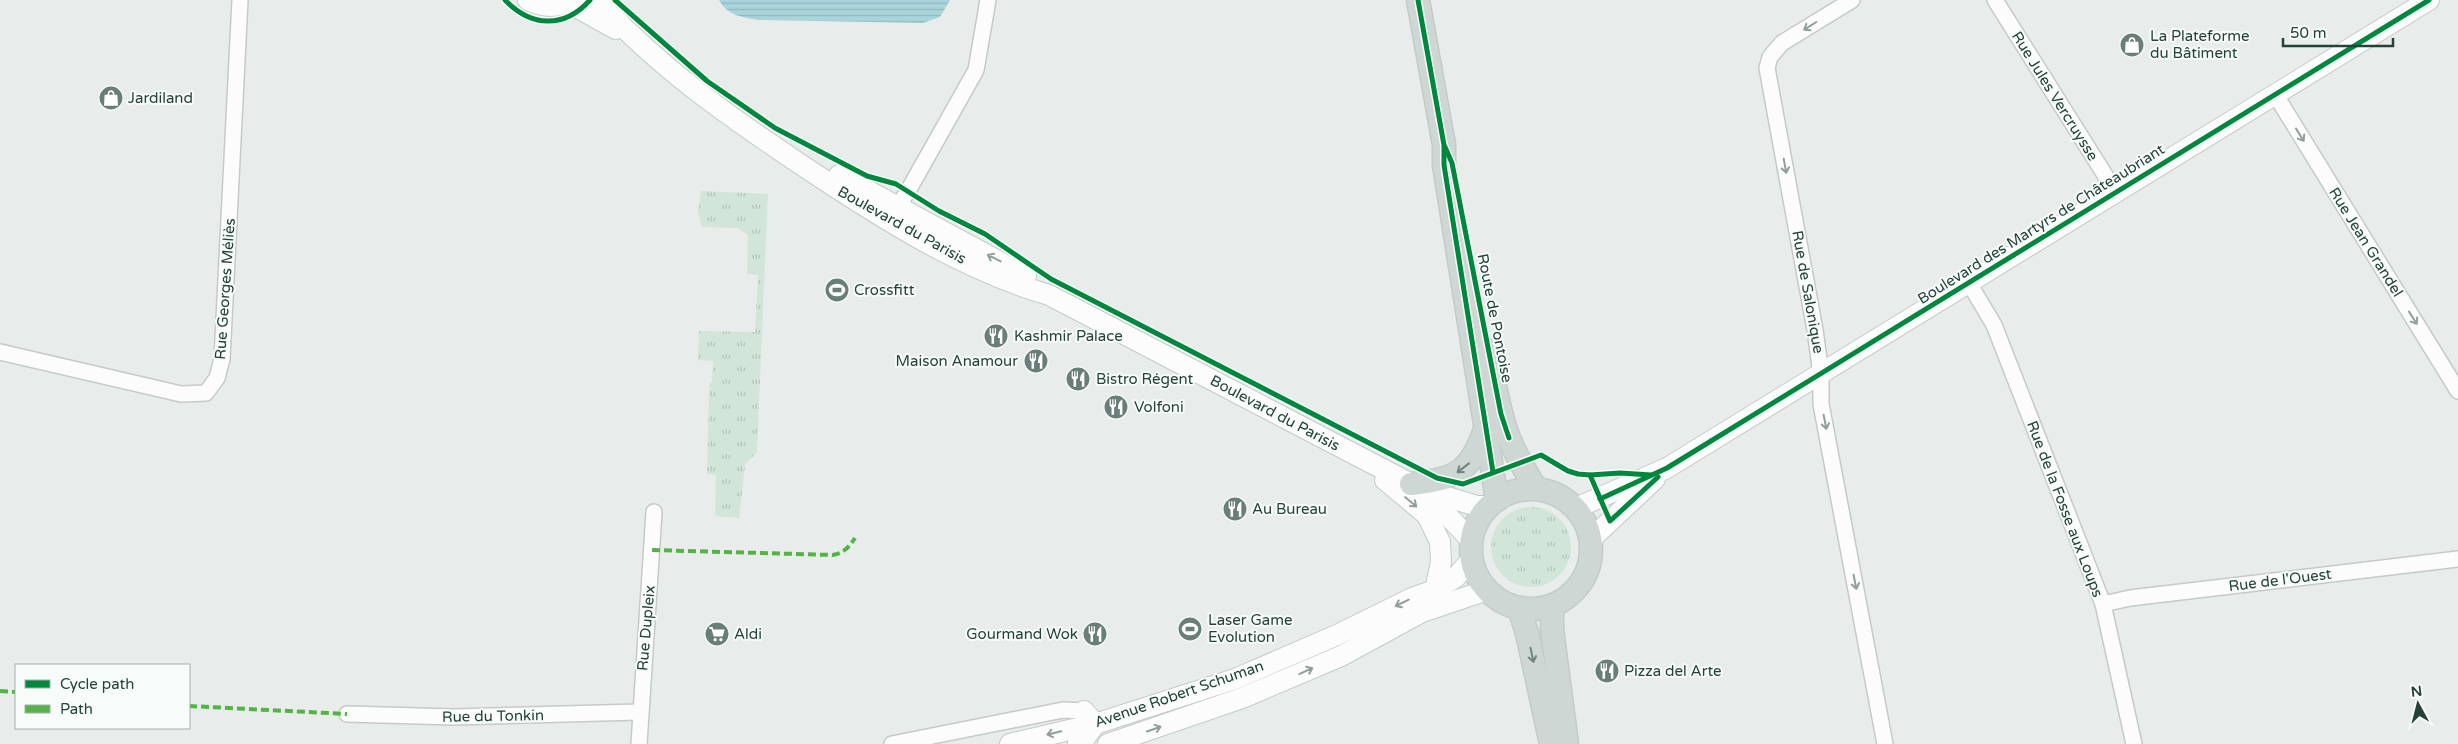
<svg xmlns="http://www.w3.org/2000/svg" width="2458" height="744" font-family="'Varela Round',sans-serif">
<defs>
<pattern id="grass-tufts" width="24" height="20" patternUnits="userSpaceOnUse" patternTransform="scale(1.25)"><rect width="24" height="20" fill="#d1e6d8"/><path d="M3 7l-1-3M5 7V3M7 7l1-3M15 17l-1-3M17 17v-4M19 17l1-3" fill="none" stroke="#b3c6ba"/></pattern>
<pattern id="water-rules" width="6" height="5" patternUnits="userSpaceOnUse" patternTransform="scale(1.25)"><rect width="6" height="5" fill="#a9d4db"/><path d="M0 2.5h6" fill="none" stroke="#91b7bd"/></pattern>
</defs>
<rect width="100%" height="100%" fill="#e8edeb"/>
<g fill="url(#grass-tufts)">
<path d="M701,191L768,194L757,452L745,465L739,518L715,516L716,475L707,474L709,390L710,383L712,382L713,361L698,360L699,331L755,332L758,275L747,274L748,235L737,228L702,227L698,212Z"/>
<circle cx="1531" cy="547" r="40"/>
</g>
<path fill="url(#water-rules)" d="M719,0H950L940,17L923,23L758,20C742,17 728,16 719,0Z"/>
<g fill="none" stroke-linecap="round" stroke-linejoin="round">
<defs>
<g id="street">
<path d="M1852,0L1782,43L1770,57L1767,68L1815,330L1821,374V404L1885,744"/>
<path d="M1995,0L2115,191"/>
<path d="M2275,94L2458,391"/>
<path d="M892,215L908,191L976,70L988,0"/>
<path d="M1969,283L1994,325L2103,604L2134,744"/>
<path d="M0,352L181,394L206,393L217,378L222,359L240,0"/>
<path d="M2103,604L2130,598L2458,559"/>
<path d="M347,714L454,717L639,712"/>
<path d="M639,744L654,512"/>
<path d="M892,744L1063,710L1084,711"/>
</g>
<g id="secondary">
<path d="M528,0C542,7 556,9 570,0"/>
<path d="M597,0C660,69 731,118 809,170C883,219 963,270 1049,295L1421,489L1477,506H1490"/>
<path d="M567,2L616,29"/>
<path d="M839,175L1026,276"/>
<path d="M1385,480L1427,515L1440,542L1441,562L1435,590"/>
<path d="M1423,490L1472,541"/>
<path d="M1576,508L1667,468L2429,0"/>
<path d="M1591,539L1655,479"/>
<path d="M1010,744L1095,724L1235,679L1337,635L1412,598L1435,590L1455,578L1472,559"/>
<path d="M1078,744L1083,741L1095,724L1084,711"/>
<path d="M1108,744L1242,698L1341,656L1422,612L1487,590"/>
</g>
<g id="primary">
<path d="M1418,0L1444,145V165L1497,500"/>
<path d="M1488,350C1494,379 1498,410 1509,438C1516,456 1526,472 1536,489"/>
<path d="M1411,484C1459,478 1469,473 1486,427"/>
<circle cx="1531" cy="549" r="60"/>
<path d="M1552,606V629L1567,744"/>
<path d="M1519,608L1527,633L1551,744"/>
</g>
</defs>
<use href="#street" stroke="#c5cac8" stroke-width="18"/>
<use href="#secondary" stroke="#c3cbc8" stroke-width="22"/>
<use href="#primary" stroke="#c3ccc9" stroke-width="25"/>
<use href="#street" stroke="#fcfcfc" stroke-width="15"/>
<use href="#secondary" stroke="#fcfcfc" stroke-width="20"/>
<use href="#primary" stroke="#cfd7d5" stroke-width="22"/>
<g stroke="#55b346" stroke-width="4" stroke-dasharray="8 4" stroke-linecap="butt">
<path d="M652,550L833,555C844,553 849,547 855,538"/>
<path d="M0,691L16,692"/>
<path d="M189,706L347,714"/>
</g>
<defs>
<g id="cycleway">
<path d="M505,0C531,27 564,29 590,0"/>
<path d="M615,0L707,81L775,128L867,176L896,184L939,211L985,234L1051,279L1437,478L1463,484L1541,455L1568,471L1578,474L1590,475L1620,473L1651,475"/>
<path d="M1418,0L1444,145V165L1493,472"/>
<path d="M1445,147L1452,163L1501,414L1509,438"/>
<path d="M1590,475L1610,521L1658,477"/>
<path d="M1600,499L1667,468L2429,0"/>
</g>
</defs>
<use href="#cycleway" stroke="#f7fbf9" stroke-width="8"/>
<use href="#cycleway" stroke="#00873e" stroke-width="5"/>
</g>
<defs><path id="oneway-shaft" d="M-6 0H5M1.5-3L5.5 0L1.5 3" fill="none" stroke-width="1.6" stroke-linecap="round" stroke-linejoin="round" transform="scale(1.25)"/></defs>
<g stroke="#909f9b">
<use href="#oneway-shaft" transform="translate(1810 26) rotate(148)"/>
<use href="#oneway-shaft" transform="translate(2300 135) rotate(58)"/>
<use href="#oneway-shaft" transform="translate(1785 166) rotate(80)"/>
<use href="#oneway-shaft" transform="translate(994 258) rotate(-153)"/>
<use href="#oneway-shaft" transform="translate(2413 318) rotate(58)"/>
<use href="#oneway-shaft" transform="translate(1825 422) rotate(79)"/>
<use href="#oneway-shaft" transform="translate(1411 502) rotate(40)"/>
<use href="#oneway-shaft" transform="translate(1855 582) rotate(79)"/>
<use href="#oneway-shaft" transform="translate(1402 603) rotate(154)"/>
<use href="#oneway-shaft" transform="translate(1306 671) rotate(-24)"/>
<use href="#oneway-shaft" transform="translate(1154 729) rotate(-19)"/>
<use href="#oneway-shaft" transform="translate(1054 733) rotate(166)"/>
</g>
<g stroke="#718580">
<use href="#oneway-shaft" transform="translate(1463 468) rotate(142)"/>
<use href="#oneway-shaft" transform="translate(1532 655) rotate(78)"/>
</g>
<defs>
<symbol id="shop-disc" viewBox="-11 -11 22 22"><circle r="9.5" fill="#697e78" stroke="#f7fbf9"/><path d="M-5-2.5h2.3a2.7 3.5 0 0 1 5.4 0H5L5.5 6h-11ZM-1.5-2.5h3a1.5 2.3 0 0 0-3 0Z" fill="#fff"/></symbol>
<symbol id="stadium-disc" viewBox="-11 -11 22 22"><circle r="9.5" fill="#697e78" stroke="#f7fbf9"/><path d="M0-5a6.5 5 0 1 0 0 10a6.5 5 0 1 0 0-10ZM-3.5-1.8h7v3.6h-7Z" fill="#fff"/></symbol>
<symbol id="restaurant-disc" viewBox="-11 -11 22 22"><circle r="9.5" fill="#697e78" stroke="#f7fbf9"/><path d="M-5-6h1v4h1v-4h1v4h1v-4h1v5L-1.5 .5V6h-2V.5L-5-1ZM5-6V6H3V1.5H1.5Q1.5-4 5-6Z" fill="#fff"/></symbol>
<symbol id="supermarket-disc" viewBox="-11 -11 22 22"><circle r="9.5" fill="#697e78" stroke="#f7fbf9"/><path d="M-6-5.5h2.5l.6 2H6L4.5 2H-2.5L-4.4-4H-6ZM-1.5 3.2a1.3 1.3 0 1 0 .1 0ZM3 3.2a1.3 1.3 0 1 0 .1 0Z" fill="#fff"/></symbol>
</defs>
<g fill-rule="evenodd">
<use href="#shop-disc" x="2118" y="31" width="28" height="28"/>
<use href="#shop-disc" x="97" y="84" width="28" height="28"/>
<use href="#stadium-disc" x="823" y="276" width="28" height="28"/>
<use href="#restaurant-disc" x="982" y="322" width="28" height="28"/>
<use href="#restaurant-disc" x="1022" y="347" width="28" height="28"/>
<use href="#restaurant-disc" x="1064" y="365" width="28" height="28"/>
<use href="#restaurant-disc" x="1102" y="393" width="28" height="28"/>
<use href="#restaurant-disc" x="1221" y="495" width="28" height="28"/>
<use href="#stadium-disc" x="1176" y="615" width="28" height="28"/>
<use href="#supermarket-disc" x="703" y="620" width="28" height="28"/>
<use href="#restaurant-disc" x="1081" y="620" width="28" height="28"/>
<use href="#restaurant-disc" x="1593" y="657" width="28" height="28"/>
</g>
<g text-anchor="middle" stroke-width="4" stroke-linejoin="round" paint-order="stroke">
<g font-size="15" fill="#24423a" stroke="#f7fbf9" text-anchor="start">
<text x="2150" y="41">La Plateforme<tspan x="2150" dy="17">du Bâtiment</tspan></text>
<text x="128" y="103">Jardiland</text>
<text x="854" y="295">Crossfitt</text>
<text x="1014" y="341">Kashmir Palace</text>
<text x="1018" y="366" text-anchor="end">Maison Anamour</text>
<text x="1096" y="384">Bistro Régent</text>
<text x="1134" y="412">Volfoni</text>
<text x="1252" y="514">Au Bureau</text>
<text x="1208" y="625">Laser Game<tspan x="1208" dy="17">Evolution</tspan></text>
<text x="734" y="639">Aldi</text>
<text x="1078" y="639" text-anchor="end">Gourmand Wok</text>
<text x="1624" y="676">Pizza del Arte</text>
</g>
<g font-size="15" fill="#24423a" stroke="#f7fbf9">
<text transform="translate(2055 96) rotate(58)" y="5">Rue Jules Vercruysse</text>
<text transform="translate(2041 224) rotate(-32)" y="5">Boulevard des Martyrs de Châteaubriant</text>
<text transform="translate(902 225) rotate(29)" y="5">Boulevard du Parisis</text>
<text transform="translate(2366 242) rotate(58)" y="5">Rue Jean Grandel</text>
<text transform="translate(225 289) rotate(-86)" y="5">Rue Georges Méliès</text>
<text transform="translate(1808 292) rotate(80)" y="5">Rue de Salonique</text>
<text transform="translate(1495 318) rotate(79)" y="5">Route de Pontoise</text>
<text transform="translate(1275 413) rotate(28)" y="5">Boulevard du Parisis</text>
<text transform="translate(2065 509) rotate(69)" y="5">Rue de la Fosse aux Loups</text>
<text transform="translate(2280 580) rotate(-7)" y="5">Rue de l'Ouest</text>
<text transform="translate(646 628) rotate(-85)" y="5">Rue Dupleix</text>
<text transform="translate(1179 694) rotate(-19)" y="5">Avenue Robert Schuman</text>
<text transform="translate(493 716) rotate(-1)" y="5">Rue du Tonkin</text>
</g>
</g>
<rect x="15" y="664" width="175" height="65" fill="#f7fbf9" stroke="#a3b1ad"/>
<rect x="25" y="680" width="25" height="8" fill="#00873e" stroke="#a3b1ad"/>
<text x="60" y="689" font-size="15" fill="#24423a">Cycle path</text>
<rect x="25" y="705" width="25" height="8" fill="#55b346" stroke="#a3b1ad"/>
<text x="60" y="714" font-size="15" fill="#24423a">Path</text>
<g transform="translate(2418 704) rotate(353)" stroke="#f7fbf9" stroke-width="4" paint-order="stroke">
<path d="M0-4L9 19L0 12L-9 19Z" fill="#24423a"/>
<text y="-8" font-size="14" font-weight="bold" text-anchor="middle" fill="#24423a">N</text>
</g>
<path d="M2283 38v8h110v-8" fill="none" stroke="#24423a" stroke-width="2.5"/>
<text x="2290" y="38" font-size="15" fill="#24423a" stroke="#f7fbf9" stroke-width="4" paint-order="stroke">50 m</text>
</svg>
